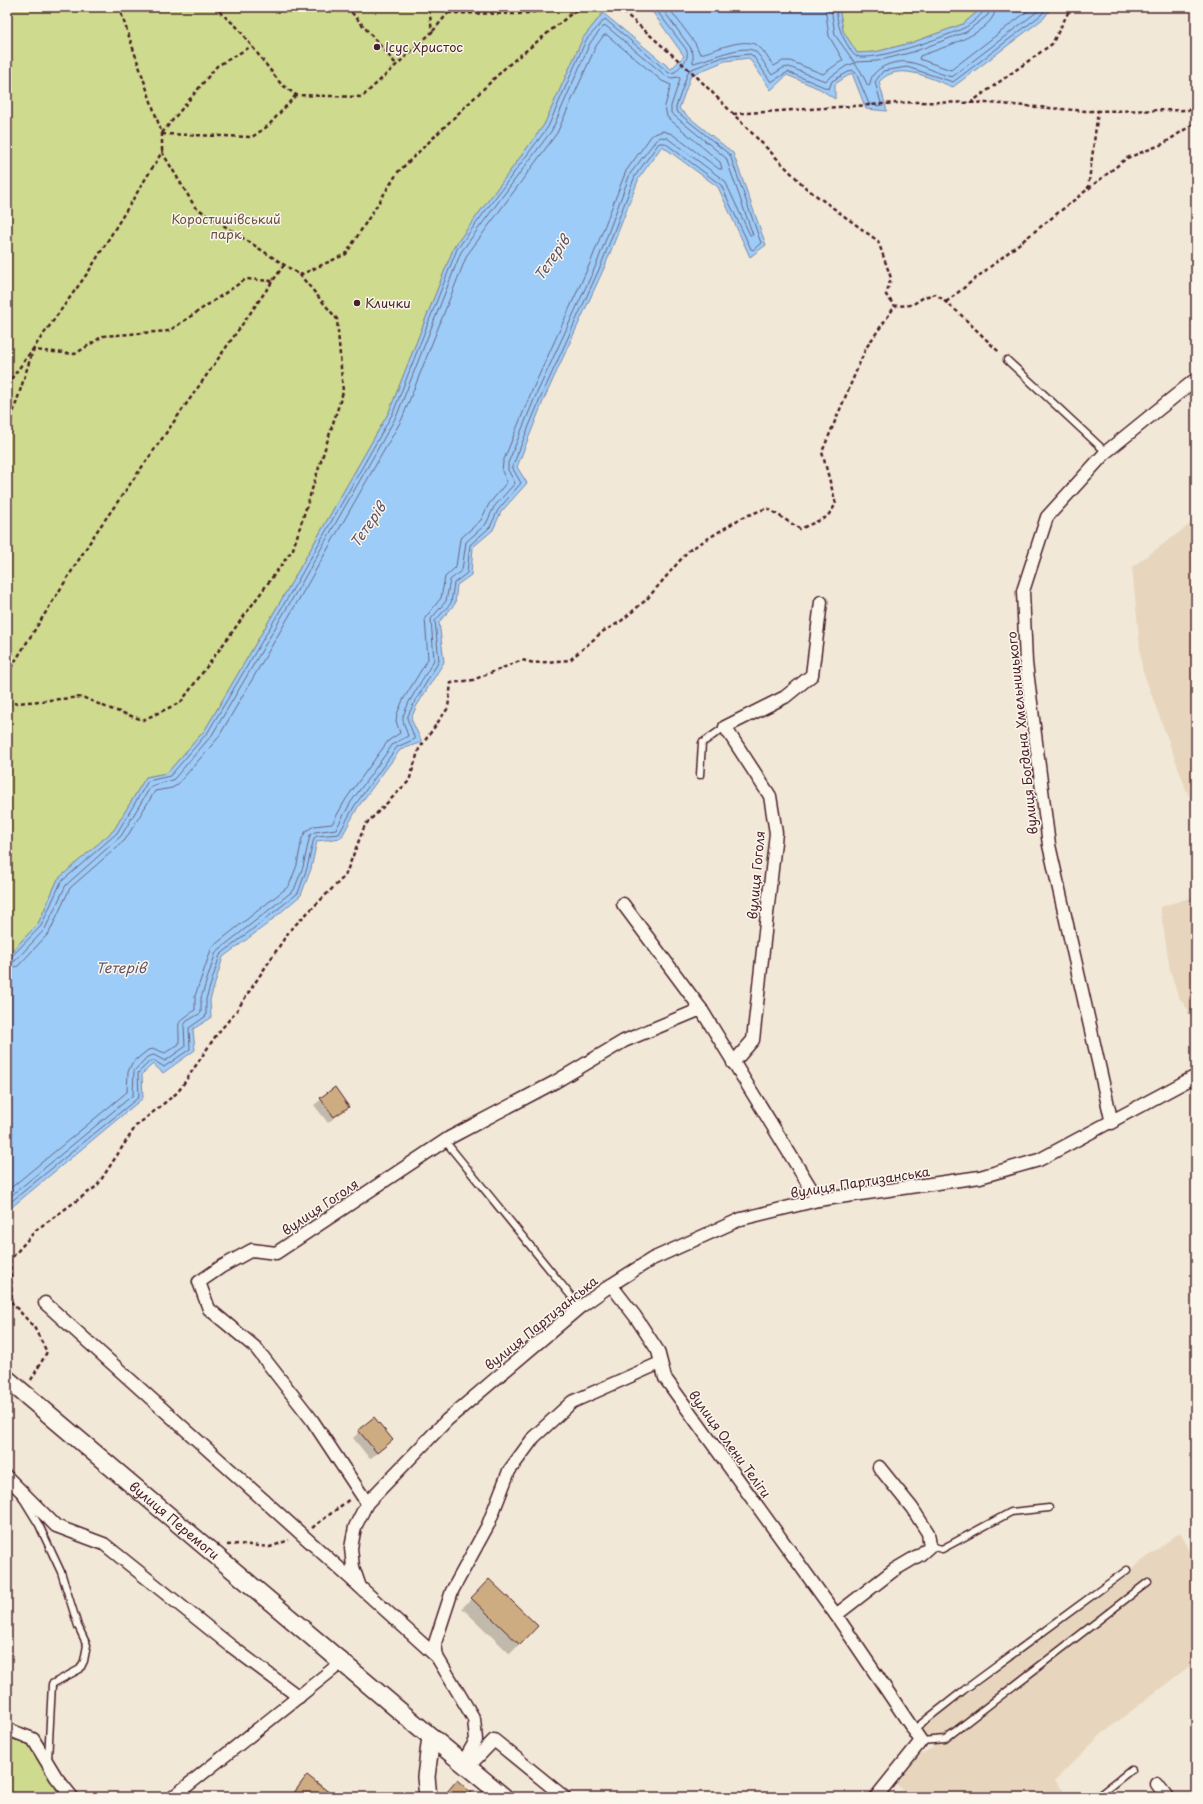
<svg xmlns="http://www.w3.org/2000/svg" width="1203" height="1804" font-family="'Playpen Sans',sans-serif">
<rect width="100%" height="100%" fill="#f2e8d7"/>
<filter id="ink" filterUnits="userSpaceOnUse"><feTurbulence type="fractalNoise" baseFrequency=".025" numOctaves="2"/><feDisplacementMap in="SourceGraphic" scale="8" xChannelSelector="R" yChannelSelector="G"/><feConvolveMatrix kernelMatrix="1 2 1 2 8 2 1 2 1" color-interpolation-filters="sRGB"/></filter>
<g filter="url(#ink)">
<g fill="#e7d6bd">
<path d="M1196,520V816L1142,669L1132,567Z"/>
<path d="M1196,896V1021L1178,996L1170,970L1160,907Z"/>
<path d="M1180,1532L1196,1564V1661L1104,1732L1055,1780L1068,1797H913L894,1783L918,1756L933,1747L917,1726L956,1698L965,1696Z"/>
</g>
<g fill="#ceda8d" stroke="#8c7c5c">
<path d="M7,7H602L603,13L583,38L544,125L454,247L389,412L293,580L205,730L167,773L146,777L114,830L58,879L38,924L7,956Z"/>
<path d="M839,7H983L963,24L911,43L875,52L857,53L843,31Z"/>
<path d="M7,1737L31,1746L51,1777L59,1797H7Z"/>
</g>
<path fill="#9dccf8" stroke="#7c87a6" d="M649,7H839L843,31L857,53L875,52L911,43L963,24L983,7H1052L1044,18L953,87C931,79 898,60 879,82L887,111L866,109L852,73L835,84V99L820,89L787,75L771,90L749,58L725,61L691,75L679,109L733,153L766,245L750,257L718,187L662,146L639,178L605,266L544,399L517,467L527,483L501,512L493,530L473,547L471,575L457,585L455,604L439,622L444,662L416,707L411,719L422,742L400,750L358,807L341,838L317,841L311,869L301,895L266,925L223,957L210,1000L211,1018L193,1029L195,1050L163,1073L153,1064L142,1074L143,1098L7,1211V956L38,924L58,879L114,830L146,777L167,773L205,730L293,580L389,412L454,247L544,125L583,38L603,13L671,69L684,56Z"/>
<g fill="#0003">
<path d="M1196,1003V1019L1188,1013Z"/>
<path d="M335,1089L348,1106L328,1123L314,1105Z"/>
<path d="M374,1419L385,1446L370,1459L353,1438Z"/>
<path d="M489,1581L537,1626L510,1654L462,1608Z"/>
<path d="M307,1777L334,1797H289Z"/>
<path d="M457,1781L471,1797H442L444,1795Z"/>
</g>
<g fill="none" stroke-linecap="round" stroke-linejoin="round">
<g stroke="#6b647d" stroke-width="1">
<path d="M661,7L690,47L693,54V63C706,61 745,42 756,52C763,59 766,68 772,75L783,68L789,67L825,81L846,66L855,63L835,35L831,7"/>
<path d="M668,7L695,43L700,54C715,51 744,36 758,46C765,51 768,60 774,66L783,61H790L823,74L843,60L829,36L825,7"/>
<path d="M836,7C837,25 841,35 850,49C852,52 853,55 856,56C872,63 947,36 964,28C970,25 984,14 985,7"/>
<path d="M990,7L988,15L966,32L913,52L877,61L856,62L855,64L860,70L868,86L870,85C870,68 894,60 908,62C923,64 937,74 952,77L1038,11L1041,7"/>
<path d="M996,7C995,33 941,48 920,56L919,59L951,70L1033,7"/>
<path d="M7,959L11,957L41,926L61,882L117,833L148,781L170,776L208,732L297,582L393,413L457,249L548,127L586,40L605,19L669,73L675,72C681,65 691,59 686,49L654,7"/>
<path d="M7,964L15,961L45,929L66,885L121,836L151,786L173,780L212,735L301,584L397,415L461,252L552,130L590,43L603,27L606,26L666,76L671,78L679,77L680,79L671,106V113L726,158L753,235H750L725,181L667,138L661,137L656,140L630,174L597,263L536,395L508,463V470L515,483L494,507L486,524L466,542L462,570L450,580L446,601L431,619L434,660L409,702L403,716V721L408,736L393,744L351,802L336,829L315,832L310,835L303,867L294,890L216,952L201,998V1013L187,1021L184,1025L185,1047L165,1061L154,1055L147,1057L134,1071L133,1095L7,1199"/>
<path d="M7,970L18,966L49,933L70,888L125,840L155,791L172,788L177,785L218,738L306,587L402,419L467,255L557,133L596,46L604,35H607L662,81L671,85L665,106L667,117L720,162L722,169H719L672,134L663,131L652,135L626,171L591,261L531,393L503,462L502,471L507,482L489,504L481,520L460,539L456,567L445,577L441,598L425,618L428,659L403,700L397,714L396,721L400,733L388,741L346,799L332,824L314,826L306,831L302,838L297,865L289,886L212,947L195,996V1010C173,1026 180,1019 179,1044L165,1053L155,1049L148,1050L132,1063L128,1072L127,1092L7,1191"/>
<path d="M7,1205L139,1097L138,1073L150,1061H155L164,1067L190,1049L189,1028L206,1016V999L220,955L298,893L307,868L314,838L317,836L339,834L355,805L397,747L415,739L407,718L413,705L439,661L435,621L451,603L454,583L467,573L470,545L490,527L498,510L521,483L513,469V465L541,397L601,265L635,176L659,143H665L721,185L751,249L753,250L761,243L730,155L676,111V107L688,72L692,69L723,57L750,54L753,56L771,82L788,72L829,89L832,81L852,70L856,73L869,104L879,106L881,103L875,82L883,71L907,67L953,82L1041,15L1047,7"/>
</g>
</g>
<g fill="#ceac81" stroke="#4a1f2b">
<path d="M335,1087L349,1107L334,1117L320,1098Z"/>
<path d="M374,1417L393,1440L377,1453L358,1430Z"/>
<path d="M489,1579L538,1626L520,1645L471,1598Z"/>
<path d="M307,1775L335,1797H291Z"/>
<path d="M457,1780L474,1795L472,1797H453L447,1792Z"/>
</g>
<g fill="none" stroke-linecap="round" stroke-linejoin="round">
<defs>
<g id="lane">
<path d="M1007,360L1106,452"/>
<path d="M700,775L702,743L725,727"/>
<path d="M445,1141L580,1307"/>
<path d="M23,1499L39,1525L61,1572L78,1626L87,1645L84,1661L80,1669L52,1684L48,1760"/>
<path d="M930,1546L942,1549L1011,1512L1049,1508"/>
<path d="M913,1730L964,1690L1127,1570"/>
<path d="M921,1741L945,1739L1148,1582"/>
<path d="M1097,1797L1131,1770"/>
</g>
<g id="street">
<path d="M623,904L701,1009"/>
<path d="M733,1063L753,1040L776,833L770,796L725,727L785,697L812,675L821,602"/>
<path d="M1112,1123L1049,845L1026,663L1023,591L1047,517L1106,452L1196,379"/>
<path d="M611,1285L635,1316L658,1351L665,1378L836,1615L921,1741L876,1797"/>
<path d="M45,1303L359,1586"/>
<path d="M7,1477L56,1526L104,1544L231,1646L299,1697"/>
<path d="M367,1503L312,1420L256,1348L209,1309L199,1282L221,1267L252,1250L276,1253L449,1138L555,1082L624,1041L701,1009L818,1200"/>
<path d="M836,1615L894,1570L921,1554L930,1546L928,1533L912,1508L879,1467"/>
<path d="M437,1657L435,1643L452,1591L488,1525L509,1471L534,1437L572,1402L660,1363"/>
<path d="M7,1729L33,1739L56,1777L72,1797"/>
<path d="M463,1763L476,1740L474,1719L437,1657L360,1587L353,1567L351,1548L355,1527L367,1503L447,1420L580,1307L611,1285L652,1259L741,1219L818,1200L980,1177L1039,1160L1196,1076"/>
<path d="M468,1767L494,1740L564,1797"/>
<path d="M1157,1784L1167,1797"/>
<path d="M173,1797L342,1662"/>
</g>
<g id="secondary">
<path id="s1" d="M7,1379L401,1712L504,1797"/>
<path d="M428,1797L426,1777L431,1737"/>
</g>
</defs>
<use href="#lane" stroke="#4a1f2b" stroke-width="9"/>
<use href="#street" stroke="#4a1f2b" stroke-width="15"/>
<use href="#secondary" stroke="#4a1f2b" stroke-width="20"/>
<g stroke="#4a1f2b" stroke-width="2.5" stroke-dasharray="4 3" stroke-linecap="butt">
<path d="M119,7L162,134V152"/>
<path d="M214,7L237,27L281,84L296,95L362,97L432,32L429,7"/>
<path d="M347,7L396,64"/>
<path d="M446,7L448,13"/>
<path d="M483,7L486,14"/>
<path d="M618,7L694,74L806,188L878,241L891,278L886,295L895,306L912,305L924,297L936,294L959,313L1000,353"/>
<path d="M448,13L518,14L577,7"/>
<path d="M433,31L448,13"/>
<path d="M970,103L1052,44L1071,7"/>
<path d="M733,114L914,102L989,103L1086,111L1196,110"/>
<path d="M162,133L217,66L252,46"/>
<path d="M162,134L252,137L268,126L296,95"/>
<path d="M1088,189L1098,111"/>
<path d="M946,302L1127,158L1163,144L1196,122"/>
<path d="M7,385L89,271L162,152L195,207L300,275L346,254L398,172L506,67L571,14L586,7"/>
<path d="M7,432L33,350L75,354L103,336L169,331L246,279L273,281"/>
<path d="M7,674L95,534L284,265"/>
<path d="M7,704L82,697L108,708L143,720L181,702L293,549L343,392L337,319L300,275"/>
<path d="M31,1380L47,1352L34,1327L12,1303L10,1260L36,1230L97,1186L136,1126L178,1092L217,1034L235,1013L290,930L345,876L365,825L409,781L419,749L448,708L451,683L473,680L522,660L534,663L570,660L602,632L620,622L647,599L688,551L741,518L767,508L800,529L827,517L836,504L822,452L866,348L895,306"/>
<path d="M312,1528L350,1499"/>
<path d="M227,1545L239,1544L270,1547L289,1540"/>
</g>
<use href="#lane" stroke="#fbf7ec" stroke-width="6"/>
<use href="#street" stroke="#fbf7ec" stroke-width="12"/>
<use href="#secondary" stroke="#fbf7ec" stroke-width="17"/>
</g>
</g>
<g fill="#4a1f2b" stroke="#fbf7ec" stroke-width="1.5">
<circle cx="377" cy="47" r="4"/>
<circle cx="357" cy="303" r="4"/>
</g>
<g text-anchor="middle" stroke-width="3" stroke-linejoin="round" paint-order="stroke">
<g font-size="13" fill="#4a1f2b" stroke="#fbf7ec" text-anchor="start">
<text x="385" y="52">Ісус Христос</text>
<text x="365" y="308">Клички</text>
</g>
<g font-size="13" fill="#6b4e44" stroke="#fbf7ec">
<text x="226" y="224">Коростишівський<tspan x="226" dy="15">парк</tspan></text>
</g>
<g font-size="13" fill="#4a1f2b" stroke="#fbf7ec">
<text transform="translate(1022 733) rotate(-96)" y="5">вулиця Богдана Хмельницького</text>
<text transform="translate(756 875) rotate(-85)" y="5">вулиця Гоголя</text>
<text transform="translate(860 1182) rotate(-9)" y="5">вулиця Партизанська</text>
<text transform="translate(320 1207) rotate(-34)" y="5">вулиця Гоголя</text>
<text transform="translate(541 1323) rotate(-39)" y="5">вулиця Партизанська</text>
<text transform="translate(730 1444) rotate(54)" y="5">вулиця Олени Теліги</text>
<text dy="5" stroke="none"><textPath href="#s1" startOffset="219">вулиця Перемоги</textPath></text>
</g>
<g font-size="14" font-style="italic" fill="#635368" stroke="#fbf7ec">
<text transform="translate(552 258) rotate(-55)" y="5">Тетерів</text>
<text transform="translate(368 525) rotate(-55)" y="5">Тетерів</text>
<text x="121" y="973">Тетерів</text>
</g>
</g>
<rect width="1203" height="1804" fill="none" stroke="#fbf7ec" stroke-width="24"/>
<rect x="12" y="12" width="1179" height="1780" fill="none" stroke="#4a1f2b" stroke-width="1.5" filter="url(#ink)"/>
</svg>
